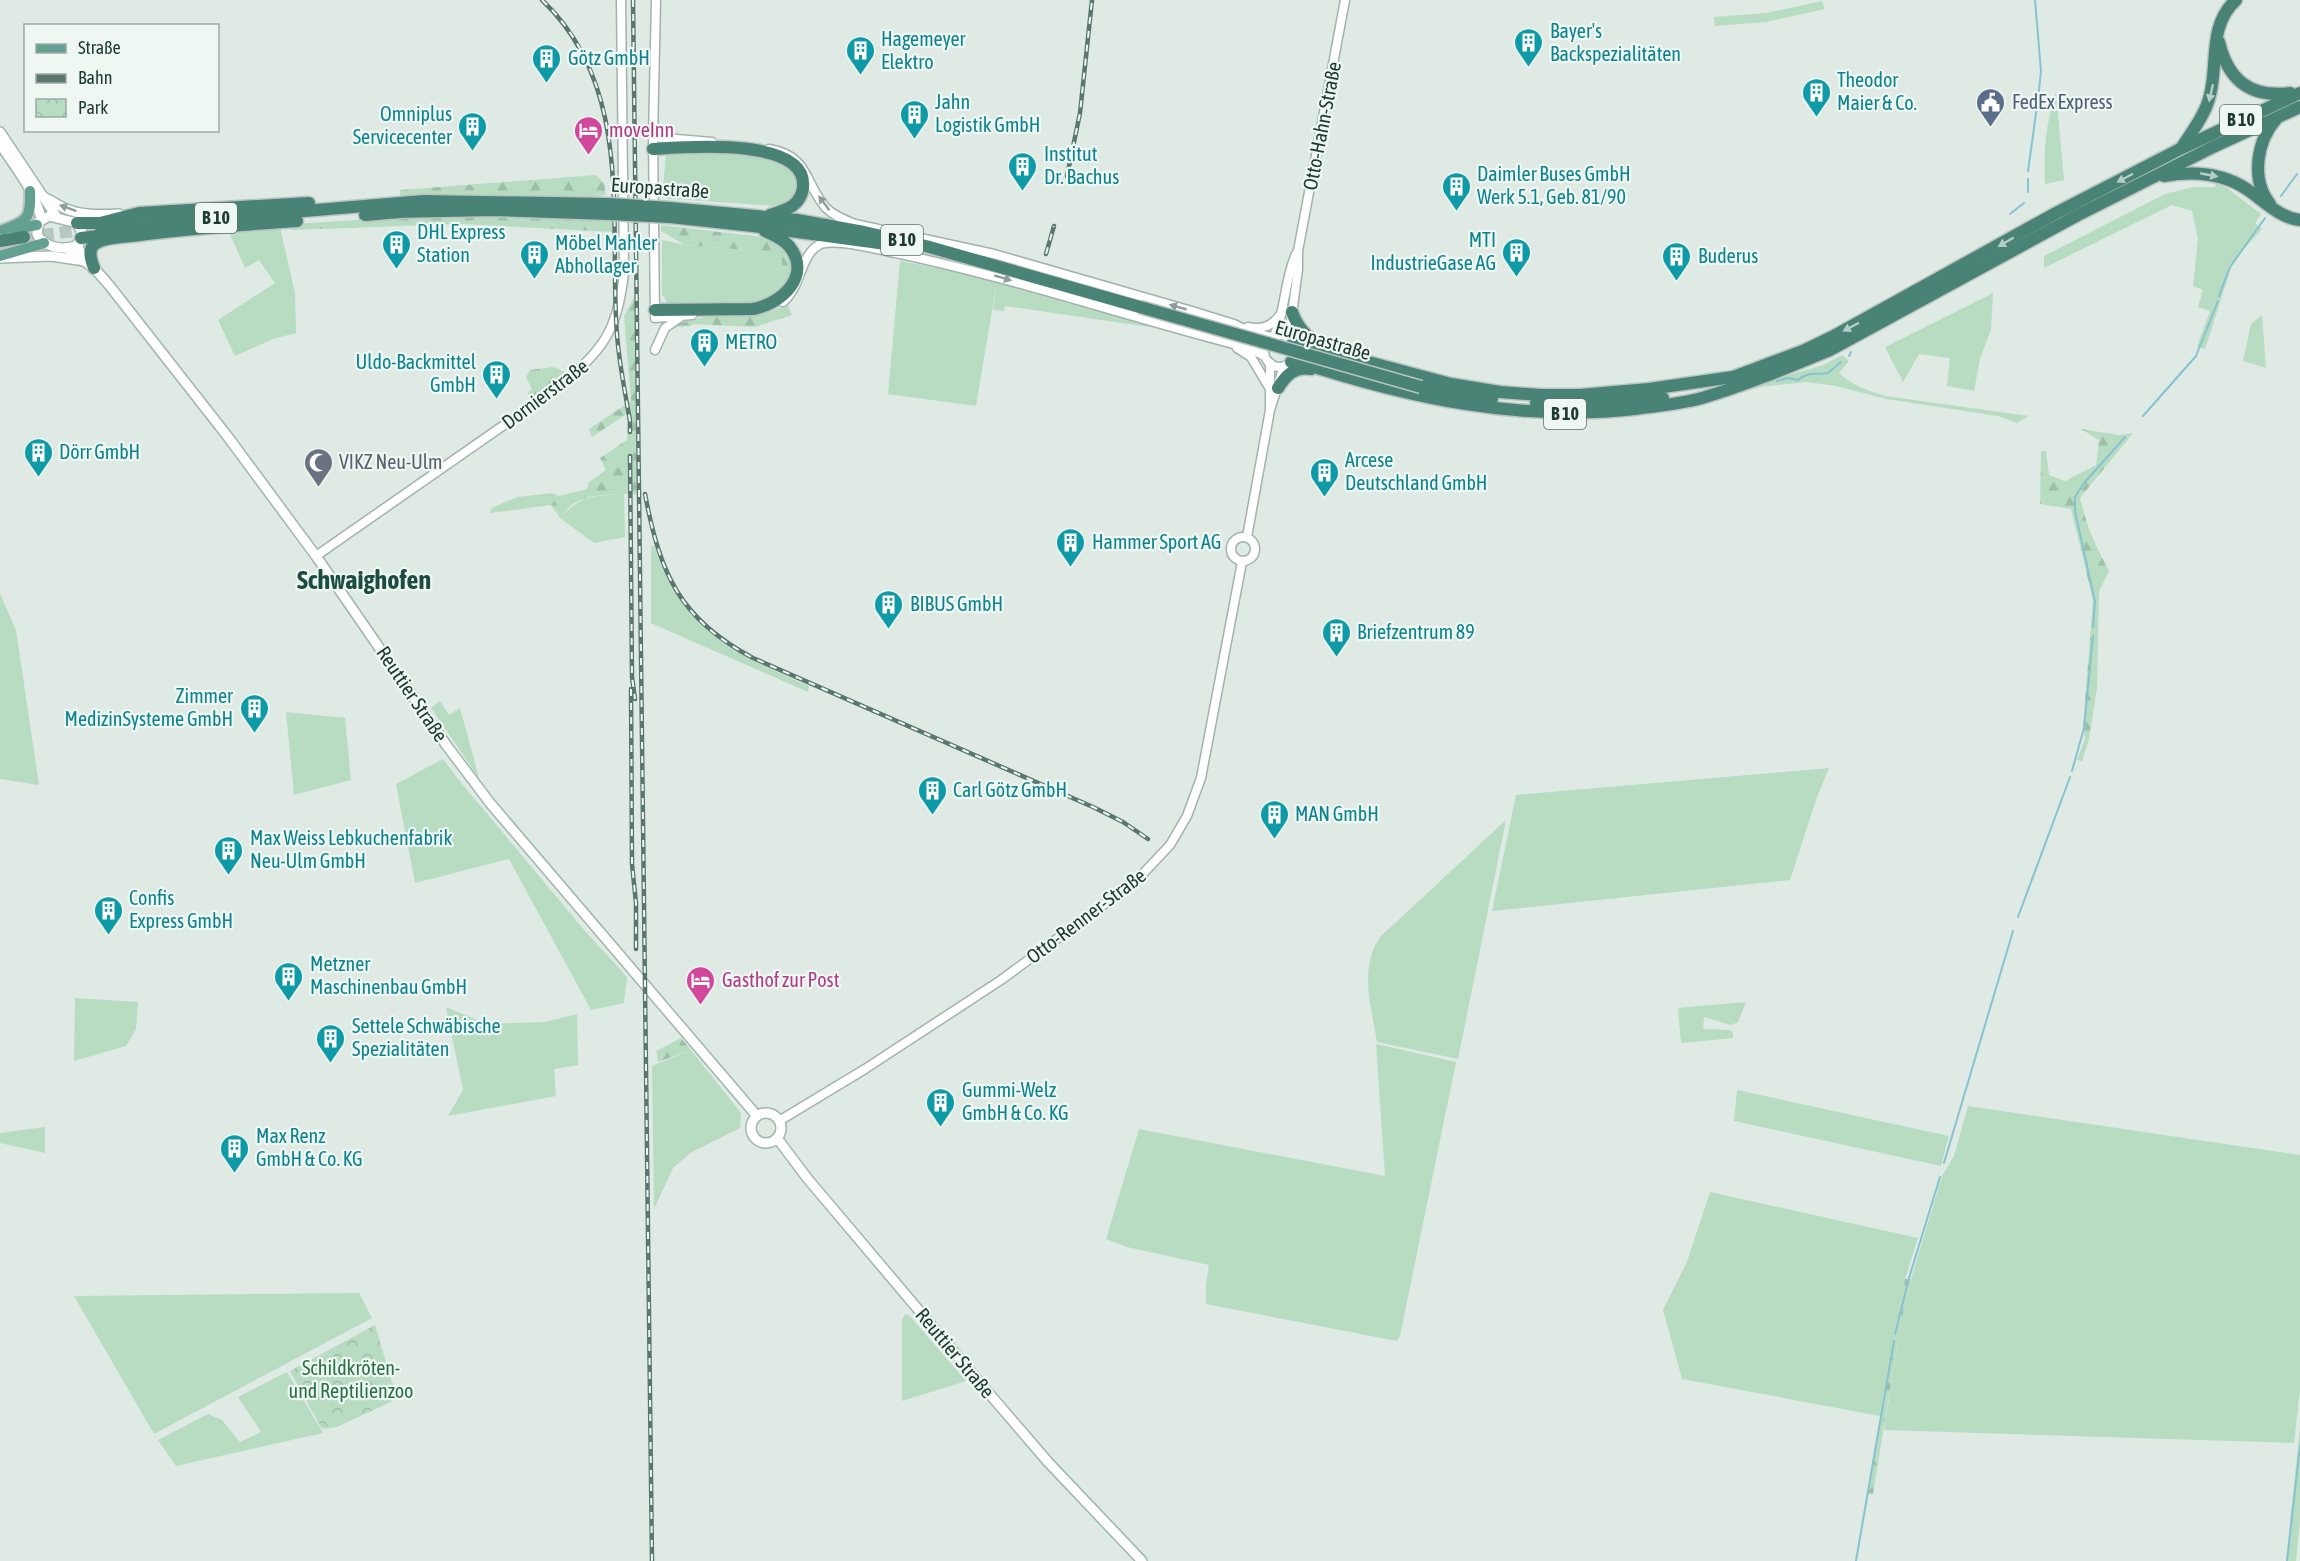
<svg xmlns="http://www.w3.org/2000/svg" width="2300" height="1561" font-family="'Asap Condensed',sans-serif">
<defs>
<pattern id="forest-firs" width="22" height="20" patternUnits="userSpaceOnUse" patternTransform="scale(1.5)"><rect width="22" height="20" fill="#b7dcc2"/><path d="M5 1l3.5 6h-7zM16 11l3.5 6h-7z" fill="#9dbea7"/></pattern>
<pattern id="park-crowns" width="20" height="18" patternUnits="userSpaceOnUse" patternTransform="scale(1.5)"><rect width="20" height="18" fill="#b7dcc2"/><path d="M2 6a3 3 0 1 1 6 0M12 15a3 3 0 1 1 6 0" fill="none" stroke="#9dbea7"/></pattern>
</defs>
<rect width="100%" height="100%" fill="#dfeae5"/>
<g fill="#b7dcc2">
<path d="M1822,1L1825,9L1766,22L1715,26L1714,17L1766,13Z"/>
<path d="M2056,92L2064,180L2045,184C2043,151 2046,123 2056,92Z"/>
<path d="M695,150L771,157L796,170L798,195L790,201L773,206L662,198L666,153Z"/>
<path d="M2216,183L2227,188L2261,214L2255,223L2262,229L2239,254L2231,268L2205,349L2197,347L2210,311L2198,307L2203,290L2193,286L2198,239L2192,211L2172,205L2044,268V256L2165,194L2193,187H2215Z"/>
<path d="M280,227L295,293L296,333L273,339L235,356L218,320L275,283L259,260L245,268L229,232Z"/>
<path d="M662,240L685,245L771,252L781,258C789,284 772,297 748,298L747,307L668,304L662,294Z"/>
<path d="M900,261L997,279L1150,324L1149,327L1005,306L1004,311L993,310L997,281L976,406L888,394Z"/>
<path d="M1993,293L1991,330L1980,359L1974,391L1947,386L1950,358L1919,354L1903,382L1885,347Z"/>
<path d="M2262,315L2266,368L2243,361L2251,324Z"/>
<path d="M1842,355L1849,361L1839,373C1854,386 1868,391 1886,396L2029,416L2017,423L1998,416L1886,399L1836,386L1806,382L1760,387L1701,404L1642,414L1549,419V416L1732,392L1823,365Z"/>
<path d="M553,493L558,496L551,505L490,513L492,508L517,497Z"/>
<path d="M624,493L625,537L594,543L560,518C583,493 592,498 624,493Z"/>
<path d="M651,546H654C688,635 728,650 809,686L808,692L651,623Z"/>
<path d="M0,594L16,630L39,785L0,779Z"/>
<path d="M440,701L449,715L460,708L479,778L431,708Z"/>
<path d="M286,712L345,718L351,780L294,795Z"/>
<path d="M443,759L458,779L585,931L627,977L624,1003L591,1010L509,859L415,883L396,784Z"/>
<path d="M1829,768L1817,797L1790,880L1492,911L1516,795Z"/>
<path d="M1506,820L1458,1059L1377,1042C1371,1006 1359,968 1380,937Z"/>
<path d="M75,998L138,1002L136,1029L126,1046L74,1061Z"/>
<path d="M1746,1002L1738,1022L1731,1025L1704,1017L1703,1029L1730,1030L1733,1033V1038L1681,1043L1678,1008Z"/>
<path d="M446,1007L487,1024L546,1022L577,1014L578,1065L554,1069L556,1096L448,1116L463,1090Z"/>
<path d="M1376,1044L1456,1062L1400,1336L1397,1341L1206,1304V1285L1209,1265L1127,1247L1106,1239L1139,1129L1385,1176Z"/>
<path d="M691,1050L741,1113L740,1128L690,1153L673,1168L654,1209L652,1066Z"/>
<path d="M1737,1090L1949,1136L1941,1166L1734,1121Z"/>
<path d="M1968,1106L2300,1155V1390L2294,1443L1884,1430L1901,1322L1911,1279L1942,1176L1954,1156Z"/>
<path d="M45,1127V1153L0,1143V1133Z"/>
<path d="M1710,1192L1918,1238L1905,1279L1880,1416L1682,1379L1663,1310L1687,1262Z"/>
<path d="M359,1293L372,1318L154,1434L74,1296Z"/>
<path d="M905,1314L909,1315L966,1381L902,1401V1320Z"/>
<path d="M287,1372L323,1433L176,1466L158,1440L208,1414L222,1420L240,1442L261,1432L238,1397Z"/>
<path d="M2300,1427V1523L2296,1561H2286Z"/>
</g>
<g fill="url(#forest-firs)">
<path d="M596,175L605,184V195L589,198L515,196L400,197V190Z"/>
<path d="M471,213L612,216L613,232L460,224L291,230V224Z"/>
<path d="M661,225L770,238L785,247L792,261V276L780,295L747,307V298C772,297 789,284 781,258L770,252L685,245L661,231Z"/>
<path d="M636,294L640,495C623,493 588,493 573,504C568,507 564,514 560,518L551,505L558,496L587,489L589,482L606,470L600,458L627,440L628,413L592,437L589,429L631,401L624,316Z"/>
<path d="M787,304L792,315L755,327L693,324L691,326L674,327C708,307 751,326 787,304Z"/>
<path d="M553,367L568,373L531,399L527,393L532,389L526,377L530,370Z"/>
<path d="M2081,429L2119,435L2133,433L2080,498C2087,528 2095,544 2109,571L2099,591L2097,688L2089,739L2082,761L2077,760L2085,739L2083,726L2093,600L2071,509L2040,504L2041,451H2046L2049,475L2065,481L2096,465L2099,440Z"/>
<path d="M681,1038L691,1050L658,1062L656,1051Z"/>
<path d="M1905,1279H1911L1901,1322L1873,1494L1867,1493Z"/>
</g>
<path fill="url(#park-crowns)" d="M375,1325L397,1399L337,1427L322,1429L290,1371Z"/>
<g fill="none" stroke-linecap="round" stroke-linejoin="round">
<g stroke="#86c3d0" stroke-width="2">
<path d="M2035,0L2041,71L2038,99"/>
<path d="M2028,171L2037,106"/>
<path d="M2028,179V192"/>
<path d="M2281,196L2297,174"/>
<path d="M2010,214L2024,203"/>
<path d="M2219,296L2230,267L2265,218"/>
<path d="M1849,356L1851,352"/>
<path d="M1777,381L1788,378L1798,380C1809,371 1816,375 1828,373L1841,362"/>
<path d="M2143,416L2196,356L2218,301"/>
<path d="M2093,627L2095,602L2075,511V497L2084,483L2125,437"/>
<path d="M2072,771L2084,728L2093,636"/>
<path d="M2018,917L2070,777"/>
<path d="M1944,1163L2013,931"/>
<path d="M1895,1334L1909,1278L1940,1177"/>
<path d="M1856,1561L1894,1341"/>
<path d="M2287,1561L2300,1446"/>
</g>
<path stroke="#b9c7c1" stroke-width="12" stroke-dasharray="12 6" stroke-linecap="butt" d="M24,237L101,228"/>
<defs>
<g id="tertiary">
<path d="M656,0L653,137L655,318L692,315"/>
<path d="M653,137L712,142"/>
<path d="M769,149C810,156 804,183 826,208C834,216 845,220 855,224L994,254L1192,311L1234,324L1250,332L1272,337"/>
<path d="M783,302C802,286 800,255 819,245C833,238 870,248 886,251C1009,276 1127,317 1249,348L1264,356"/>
<path d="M1248,327C1263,330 1272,326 1281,314"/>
<circle cx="1280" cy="351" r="16"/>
<path d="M1274,336C1286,310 1284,280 1296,254"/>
<path d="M1291,339L1290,330L1298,269V251L1345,0"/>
<path d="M1237,348L1251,357L1270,389"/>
<path d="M655,350L665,328L682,316"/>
<path d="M1270,363V407"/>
<circle cx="1243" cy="549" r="12"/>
<path d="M1247,537L1270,410L1284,366"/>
<path d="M316,556L557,388C602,351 618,332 624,272L621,0"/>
<path d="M779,1121L865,1069L1001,980L1137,880L1170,845L1187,816L1201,778L1242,562"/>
</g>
<g id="secondary">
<path d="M0,132L56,216"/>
<path d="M0,144C15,167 36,192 41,219"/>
<path d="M41,196C49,199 54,203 62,207C79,216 101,215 119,214"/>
<path d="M78,245C64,251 44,248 37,234L39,222L49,216L77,223L82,233L78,245L82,261"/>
<path d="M66,248L94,268L109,285L228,437L316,556L447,746L490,803L757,1116"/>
<path d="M0,258L51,256L78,260"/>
<circle cx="766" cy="1128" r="15"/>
<path d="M777,1138L807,1178L993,1398L1048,1462L1142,1561"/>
</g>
<g id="primary">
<path d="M14,229L37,225"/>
<path d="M3,230C28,221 31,218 30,191"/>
<path d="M0,256L44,243"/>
</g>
<g id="trunk">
<path d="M2219,42C2228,80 2250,98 2290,93"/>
<path d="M2182,147C2191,133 2203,118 2208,102C2220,69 2206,27 2236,0"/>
<path d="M653,149C684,147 809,136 803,188C800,207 785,210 770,215"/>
<path d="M2164,176C2193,171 2223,173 2248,190C2264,201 2280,218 2300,220"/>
<path d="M2270,204C2250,179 2257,140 2277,118"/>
<path d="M670,208L797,220L864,232L926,246L1140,307"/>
<path d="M393,212L493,210L609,214"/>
<path d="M365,215L400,212"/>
<path d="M670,217L753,226L886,244"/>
<path d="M77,223H100L139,213L309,203"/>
<path d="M101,228L424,201L609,204"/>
<path d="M81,238L107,235"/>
<path d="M0,241L24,237"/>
<path d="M94,268C91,260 87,249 96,243C106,237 121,237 132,236C187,228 242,225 297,221"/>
<path d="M655,310L753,309C781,304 813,276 789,246C783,239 774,235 765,231"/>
<path d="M1292,312C1298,329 1308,338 1323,347"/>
<path d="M1293,342L1451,384L1500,392L1541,395H1580L1649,389L1733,377L1805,350L1832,337L2056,213L2182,148L2300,93"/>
<path d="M1291,362H1299C1409,398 1519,422 1635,409C1657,406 1680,404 1702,398C1746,385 1789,367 1830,350L2078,215L2213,147L2300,107"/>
<path d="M1421,387L1492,399"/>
<path d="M1278,388C1286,375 1295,366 1311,369"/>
<path d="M1536,403L1614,402L1663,398"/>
</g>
</defs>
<use href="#tertiary" stroke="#a2b2ac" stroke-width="11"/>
<use href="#secondary" stroke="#9eb6ad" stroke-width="12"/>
<use href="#primary" stroke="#bcc4c2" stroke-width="14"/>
<use href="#trunk" stroke="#bcc4c2" stroke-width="15"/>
<use href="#tertiary" stroke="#fff" stroke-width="8"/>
<use href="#secondary" stroke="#fff" stroke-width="9"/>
<use href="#primary" stroke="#63a091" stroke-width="10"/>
<use href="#trunk" stroke="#488376" stroke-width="12"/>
<defs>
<g id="rail">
<path d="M542,0C630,83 611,208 616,317C617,352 624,386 630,421V432"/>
<path d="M633,0L652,1561"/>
<path d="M1067,176L1080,113L1092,0"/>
<path d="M1046,254L1054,226"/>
<path d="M630,456L632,677L635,699"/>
<path d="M645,494C660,573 679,619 753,658L1093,807L1123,822L1148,839"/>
<path d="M631,689L632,864L636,903V949"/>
</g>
</defs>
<use href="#rail" stroke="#5a766f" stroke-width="4.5"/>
<use href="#rail" stroke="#eff7f3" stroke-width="2" stroke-dasharray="7" stroke-linecap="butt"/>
<defs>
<g id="trunk-bridge">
<path d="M609,204L670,208"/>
<path d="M609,214L670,217"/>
<path d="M1140,307L1421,387"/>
</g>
</defs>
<use href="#trunk-bridge" stroke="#bcc4c2" stroke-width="15" stroke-linecap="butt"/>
<use href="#trunk-bridge" stroke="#488376" stroke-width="12"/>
</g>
<defs><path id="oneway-solid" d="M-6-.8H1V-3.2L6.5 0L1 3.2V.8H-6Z" transform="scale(1.5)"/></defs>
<g fill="#b5cec7">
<use href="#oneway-solid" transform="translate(2211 93) rotate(103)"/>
<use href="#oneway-solid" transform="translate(2209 175) rotate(11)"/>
<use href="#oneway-solid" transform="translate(2125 178) rotate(152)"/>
<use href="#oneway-solid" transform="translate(2006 242) rotate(150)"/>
<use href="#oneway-solid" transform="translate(1851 327) rotate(152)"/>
</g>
<g fill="#909c99">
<use href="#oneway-solid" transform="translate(824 203) rotate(-127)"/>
<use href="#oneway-solid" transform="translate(68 208) rotate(-160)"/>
<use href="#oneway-solid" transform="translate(1003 278) rotate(16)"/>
<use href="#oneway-solid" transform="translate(1178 307) rotate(-164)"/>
</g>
<defs>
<symbol id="building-pin" viewBox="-11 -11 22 30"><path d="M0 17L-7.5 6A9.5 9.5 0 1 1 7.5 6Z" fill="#0f9aa8" stroke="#eff7f3"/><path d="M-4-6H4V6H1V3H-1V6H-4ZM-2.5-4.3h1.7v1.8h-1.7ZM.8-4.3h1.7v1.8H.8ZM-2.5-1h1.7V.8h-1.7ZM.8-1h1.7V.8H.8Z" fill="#fff"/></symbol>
<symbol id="civic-pin" viewBox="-11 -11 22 30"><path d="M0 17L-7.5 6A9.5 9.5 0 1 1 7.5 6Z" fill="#5c6f8a" stroke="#eff7f3"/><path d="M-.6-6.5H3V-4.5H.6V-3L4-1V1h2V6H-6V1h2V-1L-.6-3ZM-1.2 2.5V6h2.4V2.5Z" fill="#fff"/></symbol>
<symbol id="hotel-pin" viewBox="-11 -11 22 30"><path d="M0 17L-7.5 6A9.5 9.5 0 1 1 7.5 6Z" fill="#d1479c" stroke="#eff7f3"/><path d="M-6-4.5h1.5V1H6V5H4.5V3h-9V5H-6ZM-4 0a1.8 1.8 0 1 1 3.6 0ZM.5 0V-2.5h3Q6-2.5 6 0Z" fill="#fff"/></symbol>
<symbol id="mosque-pin" viewBox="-11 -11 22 30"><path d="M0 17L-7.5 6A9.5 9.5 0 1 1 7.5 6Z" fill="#6b7280" stroke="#eff7f3"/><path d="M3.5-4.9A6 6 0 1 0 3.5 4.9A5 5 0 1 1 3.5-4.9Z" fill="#fff"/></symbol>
</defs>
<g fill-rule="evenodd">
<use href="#building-pin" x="1512" y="26" width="33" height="45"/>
<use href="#building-pin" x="844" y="34" width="33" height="45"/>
<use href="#building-pin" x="530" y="42" width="33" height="45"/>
<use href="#building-pin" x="1800" y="76" width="33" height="45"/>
<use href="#civic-pin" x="1974" y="86" width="33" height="45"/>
<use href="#building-pin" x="898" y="98" width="33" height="45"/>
<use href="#building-pin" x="456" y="110" width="33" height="45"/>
<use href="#hotel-pin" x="572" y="114" width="33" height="45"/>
<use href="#building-pin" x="1006" y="150" width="33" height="45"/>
<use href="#building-pin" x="1440" y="170" width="33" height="45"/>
<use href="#building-pin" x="380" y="228" width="33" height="45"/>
<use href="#building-pin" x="1500" y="236" width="33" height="45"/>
<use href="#building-pin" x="518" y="238" width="33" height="45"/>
<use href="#building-pin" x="1660" y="240" width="33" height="45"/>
<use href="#building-pin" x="688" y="326" width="33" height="45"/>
<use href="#building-pin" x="480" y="358" width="33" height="45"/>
<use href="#building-pin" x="22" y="436" width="33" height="45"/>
<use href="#mosque-pin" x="302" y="446" width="33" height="45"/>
<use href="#building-pin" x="1308" y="456" width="33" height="45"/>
<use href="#building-pin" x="1054" y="526" width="33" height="45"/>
<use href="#building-pin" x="872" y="588" width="33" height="45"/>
<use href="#building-pin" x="1320" y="616" width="33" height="45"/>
<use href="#building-pin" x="238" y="692" width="33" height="45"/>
<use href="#building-pin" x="916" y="774" width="33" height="45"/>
<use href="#building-pin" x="1258" y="798" width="33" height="45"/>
<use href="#building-pin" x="212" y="834" width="33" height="45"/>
<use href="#building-pin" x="92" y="894" width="33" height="45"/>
<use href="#building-pin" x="272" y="960" width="33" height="45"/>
<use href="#hotel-pin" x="684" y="964" width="33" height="45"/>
<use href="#building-pin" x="314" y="1022" width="33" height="45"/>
<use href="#building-pin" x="924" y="1086" width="33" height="45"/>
<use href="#building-pin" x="218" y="1132" width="33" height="45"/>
</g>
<g text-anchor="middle" stroke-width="4.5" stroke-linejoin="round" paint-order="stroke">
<g fill="#eff7f3" stroke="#5e736d" stroke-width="1.5">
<rect x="2220" y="105" width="42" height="30" rx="4.5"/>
<rect x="195" y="203" width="42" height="30" rx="4.5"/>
<rect x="881" y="225" width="42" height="30" rx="4.5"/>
<rect x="1544" y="399" width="42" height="30" rx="4.5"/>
</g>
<g font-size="18" font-weight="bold" fill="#203a33">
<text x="2241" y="126">B 10</text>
<text x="216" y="224">B 10</text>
<text x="902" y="246">B 10</text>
<text x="1565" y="420">B 10</text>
</g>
<g font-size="20" fill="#0d838f" stroke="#eff7f3" text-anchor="start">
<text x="1550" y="38">Bayer's<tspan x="1550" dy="23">Backspezialitäten</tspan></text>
<text x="881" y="46">Hagemeyer<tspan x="881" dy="23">Elektro</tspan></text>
<text x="568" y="65">Götz GmbH</text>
<text x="1837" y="87">Theodor<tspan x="1837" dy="23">Maier &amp; Co.</tspan></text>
<text x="935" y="109">Jahn<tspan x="935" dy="23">Logistik GmbH</tspan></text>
<text x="452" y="121" text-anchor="end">Omniplus<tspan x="452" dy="23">Servicecenter</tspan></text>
<text x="1044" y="161">Institut<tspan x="1044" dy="23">Dr. Bachus</tspan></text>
<text x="1477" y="181">Daimler Buses GmbH<tspan x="1477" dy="23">Werk 5.1, Geb. 81/90</tspan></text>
<text x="417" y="239">DHL Express<tspan x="417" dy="23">Station</tspan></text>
<text x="1496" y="247" text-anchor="end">MTI<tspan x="1496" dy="23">IndustrieGase AG</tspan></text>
<text x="555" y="250">Möbel Mahler<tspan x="555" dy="23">Abhollager</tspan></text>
<text x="1698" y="263">Buderus</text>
<text x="725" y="349">METRO</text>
<text x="476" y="369" text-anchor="end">Uldo-Backmittel<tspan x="476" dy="23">GmbH</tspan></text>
<text x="59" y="459">Dörr GmbH</text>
<text x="1345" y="467">Arcese<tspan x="1345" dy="23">Deutschland GmbH</tspan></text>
<text x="1092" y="549">Hammer Sport AG</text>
<text x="910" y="611">BIBUS GmbH</text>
<text x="1357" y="639">Briefzentrum 89</text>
<text x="233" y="703" text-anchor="end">Zimmer<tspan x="233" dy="23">MedizinSysteme GmbH</tspan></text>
<text x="953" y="797">Carl Götz GmbH</text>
<text x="1295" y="821">MAN GmbH</text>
<text x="250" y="845">Max Weiss Lebkuchenfabrik<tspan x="250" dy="23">Neu-Ulm GmbH</tspan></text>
<text x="129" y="905">Confis<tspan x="129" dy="23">Express GmbH</tspan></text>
<text x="310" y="971">Metzner<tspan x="310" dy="23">Maschinenbau GmbH</tspan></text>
<text x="352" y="1033">Settele Schwäbische<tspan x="352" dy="23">Spezialitäten</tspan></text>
<text x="962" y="1097">Gummi-Welz<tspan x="962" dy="23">GmbH &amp; Co. KG</tspan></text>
<text x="256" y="1143">Max Renz<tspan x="256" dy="23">GmbH &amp; Co. KG</tspan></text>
</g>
<g font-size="20" fill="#4e5e75" stroke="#eff7f3" text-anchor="start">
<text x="2012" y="109">FedEx Express</text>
</g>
<g font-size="20" fill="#203a33" stroke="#eff7f3">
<text transform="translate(1322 126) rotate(-79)" y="7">Otto-Hahn-Straße</text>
<text transform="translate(660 188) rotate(4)" y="7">Europastraße</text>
<text transform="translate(1323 340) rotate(16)" y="7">Europastraße</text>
<text transform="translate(545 394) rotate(-37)" y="7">Dornierstraße</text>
<text transform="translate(412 694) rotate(56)" y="7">Reuttier Straße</text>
<text transform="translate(1086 916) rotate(-37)" y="7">Otto-Renner-Straße</text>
<text transform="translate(955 1353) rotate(50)" y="7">Reuttier Straße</text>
</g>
<g font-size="20" fill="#b23c85" stroke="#eff7f3" text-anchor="start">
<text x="609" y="137">moveInn</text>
<text x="722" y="987">Gasthof zur Post</text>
</g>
<g font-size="20" fill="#5b616d" stroke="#eff7f3" text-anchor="start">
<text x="339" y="469">VIKZ Neu-Ulm</text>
</g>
<g font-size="20" fill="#2a7047" stroke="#eff7f3">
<text x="351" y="1375">Schildkröten-<tspan x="351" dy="23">und Reptilienzoo</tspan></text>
</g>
<g font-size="26" font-weight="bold" fill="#1c4c41" stroke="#eff7f3">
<text x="364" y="589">Schwaighofen</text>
</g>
</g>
<rect x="24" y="24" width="195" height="108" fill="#eff7f3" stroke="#9caba6" stroke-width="1.5"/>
<rect x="36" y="44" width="30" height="9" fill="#63a091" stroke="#9caba6" stroke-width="1.5"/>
<text x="78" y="54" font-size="18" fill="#203a33">Straße</text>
<rect x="36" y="74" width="30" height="9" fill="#5a766f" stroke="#9caba6" stroke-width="1.5"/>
<text x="78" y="84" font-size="18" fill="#203a33">Bahn</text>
<rect x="36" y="99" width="30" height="18" fill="url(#park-crowns)" stroke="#9caba6" stroke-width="1.5"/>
<text x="78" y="114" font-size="18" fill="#203a33">Park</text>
</svg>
